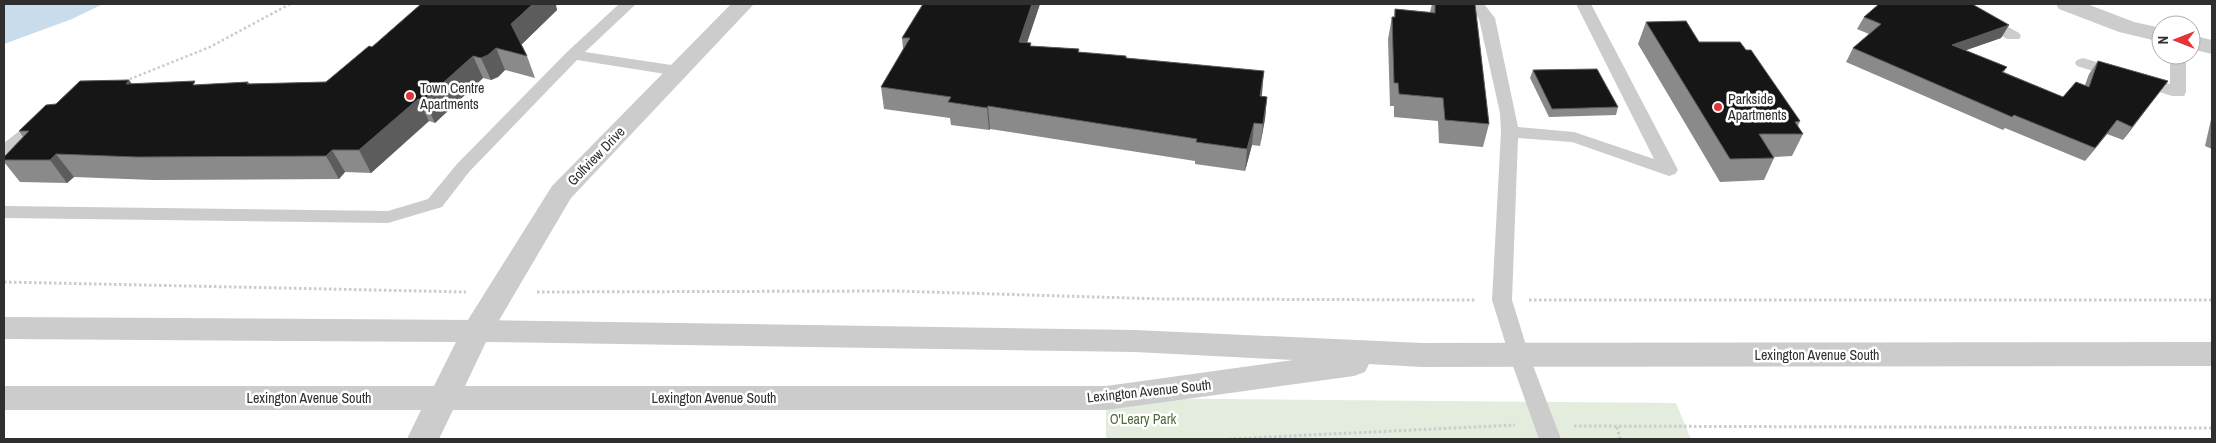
<svg xmlns="http://www.w3.org/2000/svg" width="2216" height="443" font-family="'Archivo Narrow',sans-serif">
<rect width="100%" height="100%" fill="#fff"/>
<path fill="#e4ecdd" d="M1106,398L1676,403L1691,439H1106Z"/>
<path fill="#c9dceb" d="M4,4H103L72,19L4,44Z"/>
<g fill="none" stroke-linecap="round" stroke-linejoin="round">
<path stroke="#ccc" stroke-width="2.5" stroke-dasharray="2.5 2.5" stroke-linecap="butt" d="M125,81L210,47L290,4"/>
<g stroke="#ccc" stroke-width="3" stroke-dasharray="2.5 2.5" stroke-linecap="butt">
<path d="M4,282L466,292"/>
<path d="M537,292L895,291L1163,299L1475,300"/>
<path d="M1529,300H2212"/>
<path d="M1574,426L2212,428"/>
<path d="M1617,427L1620,439"/>
<path d="M1229,439L1515,425"/>
</g>
<g fill="#ccc" fill-rule="evenodd">
<path d="M619,4H636L585,52L678,66L684,68L686,71L684,74L678,76L577,60L469,172L442,207L388,223L4,218V206L388,211L428,199L457,164L567,52Z"/>
<path d="M1469,4H1484L1495,18L1518,127L1574,132L1654,159L1576,4H1591L1678,170L1675,174L1669,176L1572,142L1518,138L1512,300L1529,355L1561,439H1539L1509,355L1492,300L1501,132L1500,113L1479,19Z"/>
<path d="M1950,4H1968L2019,33L2021,36L2019,39H2007L1952,7Z"/>
<path d="M2170,55H2186V92L2184,96H2172L2077,66L2075,63L2077,60L2083,58L2170,84Z"/>
<path d="M42,117L48,118L51,122L48,126L10,156L4,158V143L36,118Z"/>
</g>
<g fill="#ccc" fill-rule="evenodd">
<path d="M731,4H754L571,198L488,339L477,342L466,339L462,331L466,323L552,186Z"/>
<path d="M2056,4H2087L2134,22L2161,28V42L2119,32L2059,9Z"/>
<path d="M2191,35L2212,40V54L2191,49Z"/>
</g>
<path fill="#ccc" fill-rule="evenodd" d="M4,317L477,320L1135,330L1422,343L2212,342V366L1422,367L1369,364L1365,372L1354,376L1106,410H453L439,439H407L421,410H4V386H434L456,342L4,339ZM486,342L1135,352L1293,360L1106,386H465Z"/>
</g>
<g fill="#8a8a8a">
<path d="M1040,4L1027,42L1031,46L1079,49V52L1126,58L1261,96L1267,97L1265,119L1260,146L1252,145L1245,171L1195,164V161L990,129L989,130L951,125L950,118L884,109L881,87L903,49L902,38Z"/>
<path d="M1432,4H1475L1489,124L1483,147L1439,143L1438,121L1394,117V106H1390L1388,39L1392,17H1394L1395,9L1430,12Z"/>
<path d="M556,6L557,10L521,45L527,56L535,78L505,70L498,77L491,80L483,78L435,123L429,121L371,173L345,172L339,179L153,180L74,177L67,183L20,182L4,162V157L23,137L19,131L56,104L129,80L132,84L198,85L248,82L250,84L326,82L372,47Z"/>
<path d="M1864,17L2009,25L2001,38L1965,50L2007,67L2004,72L2063,97L2085,85L2089,74L2098,61L2168,81L2123,140L2107,134L2085,161L2005,128L2003,130L1846,62L1853,48L1869,34L1857,29Z"/>
<path d="M1646,22L1699,42L1746,50L1800,121L1798,126L1803,134L1792,156L1774,157V158L1764,180L1720,182L1638,44Z"/>
<path d="M1533,70L1618,107L1616,115L1549,117L1530,78Z"/>
<path d="M2212,115V149L2205,146Z"/>
</g>
<g fill="#5c5c5c">
<path d="M533,4H557L556,6L557,10L520,46L511,24Z"/>
<path d="M1032,4H1040L1020,64L1019,42Z"/>
<path d="M2009,25L2001,38L1944,58L1952,45Z"/>
<path d="M496,48L505,70L498,77L491,80L481,58Z"/>
<path d="M473,56L483,78L435,123L424,100Z"/>
<path d="M1264,71L1262,94L1257,118L1260,96Z"/>
<path d="M129,80L144,102L126,84Z"/>
<path d="M2168,81L2158,94L2123,140L2132,127Z"/>
<path d="M1267,97L1265,119L1260,146L1263,124Z"/>
<path d="M418,99L429,121L371,173L359,150Z"/>
<path d="M988,106L990,129L989,130L987,108Z"/>
<path d="M2117,120L2107,134L2085,161L2095,148Z"/>
<path d="M1254,123L1252,145L1245,171L1247,149Z"/>
<path d="M332,150L345,172L339,179L326,156Z"/>
<path d="M56,154L74,177L67,183L50,160Z"/>
</g>
<g fill="#161616" stroke="#5c5c5c">
<path d="M421,4H533L511,24L527,56L496,48L488,55L481,58L473,56L424,100L418,99L359,150H332L326,156L137,157L56,154L50,160H4V157L29,131H19L46,105L56,104L80,81L129,80L126,84L195,81L193,85L248,82L247,84L326,82L369,46L372,47Z"/>
<path d="M923,4H1032L1019,42L1031,43L1030,46L1079,49L1078,52L1126,56V58L1264,71L1260,96L1267,97L1263,124L1254,123L1247,149L1196,142L1197,139L988,106L987,108L948,102L951,97L881,87L910,38H902Z"/>
<path d="M1435,4H1475L1489,124L1445,120L1443,98L1399,94L1398,83H1394L1392,17H1395V9L1435,13Z"/>
<path d="M1879,4H1972L2009,25L1952,45L2007,67L2002,72L2063,97L2076,82L2089,87L2098,61L2168,81L2132,127L2117,120L2095,148L2014,115L2012,117L1853,48L1881,24L1864,17Z"/>
<path d="M1686,21L1699,42H1740L1746,50H1751L1800,121L1795,122L1803,134H1759L1774,158L1730,159L1646,22Z"/>
<path d="M1597,69L1618,107L1552,109L1533,70Z"/>
</g>
<g fill="#e33437" stroke="#fff" stroke-width="2">
<circle cx="410" cy="96" r="5"/>
<circle cx="1718" cy="107" r="5"/>
</g>
<g text-anchor="middle" stroke-width="5" stroke-linejoin="round" paint-order="stroke">
<g font-size="14" fill="#2f2f2f" stroke="#fff" text-anchor="start">
<text x="420" y="93">Town Centre<tspan x="420" dy="16">Apartments</tspan></text>
<text x="1728" y="104">Parkside<tspan x="1728" dy="16">Apartments</tspan></text>
</g>
<g font-size="14" fill="#2f2f2f" stroke="#fff">
<text transform="translate(596 156) rotate(-46)" y="5">Golfview Drive</text>
<text x="1817" y="360">Lexington Avenue South</text>
<text transform="translate(1149 391) rotate(-6)" y="5">Lexington Avenue South</text>
<text x="309" y="403">Lexington Avenue South</text>
<text x="714" y="403">Lexington Avenue South</text>
</g>
<g font-size="14" fill="#4f6a3c" stroke="#fff">
<text x="1143" y="424">O'Leary Park</text>
</g>
</g>
<rect width="2216" height="443" fill="none" stroke="#2f2f2f" stroke-width="10"/>
<g transform="translate(2176 40) rotate(270)"><circle r="24" fill="#ffffff" stroke="#acacac"/>
<path d="M0-4L9 19L0 12L-9 19Z" fill="#e33437"/>
<text y="-8" font-size="14" font-weight="bold" text-anchor="middle" fill="#2f2f2f">N</text>
</g>
</svg>
